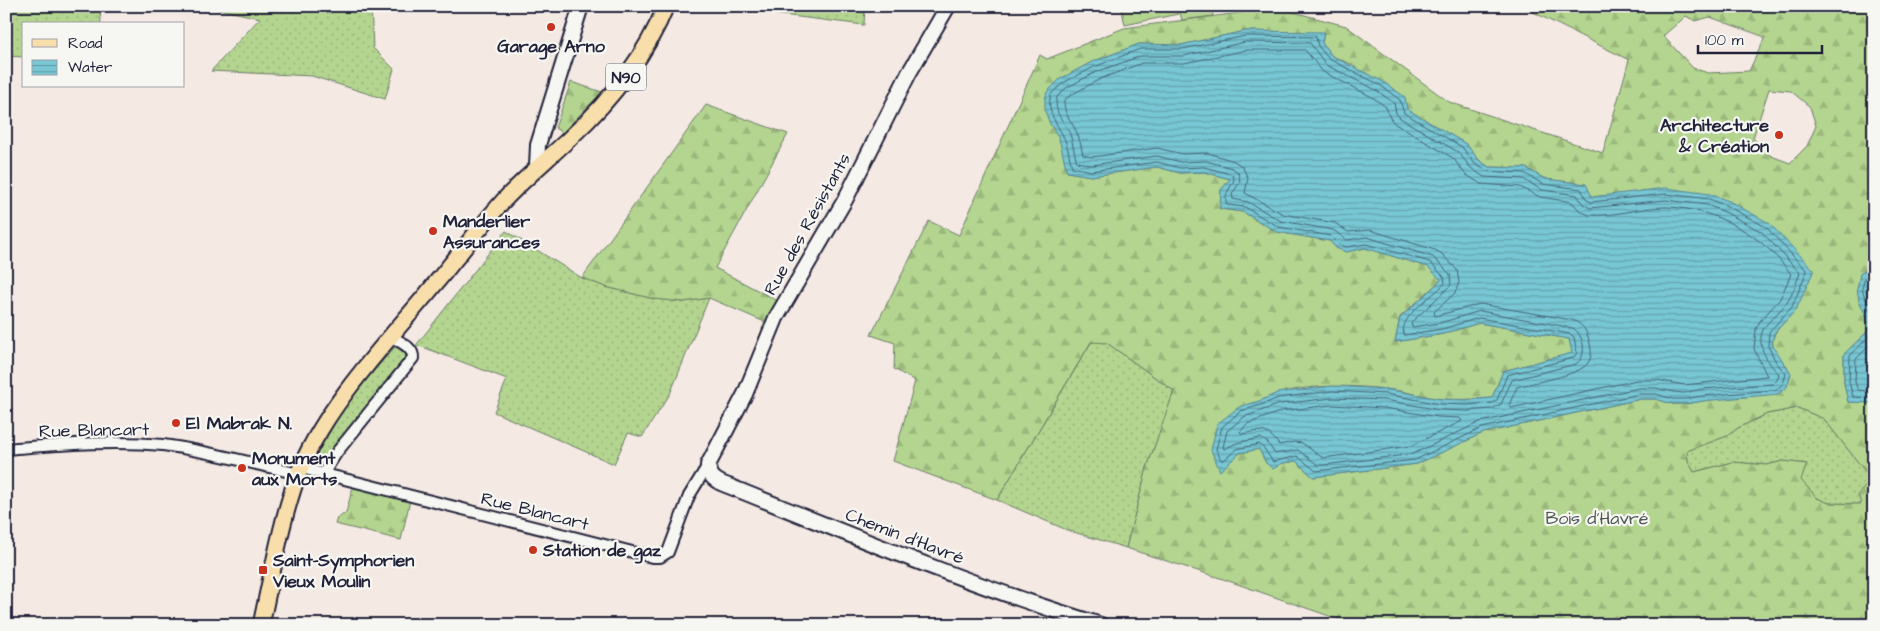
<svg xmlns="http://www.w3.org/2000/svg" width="1880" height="631" font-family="'Architects Daughter',sans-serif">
<defs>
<pattern id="grass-dots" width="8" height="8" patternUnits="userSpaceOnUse" patternTransform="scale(1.25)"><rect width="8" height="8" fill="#b3d58f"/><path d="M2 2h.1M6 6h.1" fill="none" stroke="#9ab77c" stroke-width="1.8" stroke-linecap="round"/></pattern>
<pattern id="forest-firs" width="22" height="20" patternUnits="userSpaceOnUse" patternTransform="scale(1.25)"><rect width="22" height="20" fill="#b3d58f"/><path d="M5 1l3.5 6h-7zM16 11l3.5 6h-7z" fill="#9ab77c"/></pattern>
<pattern id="water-rules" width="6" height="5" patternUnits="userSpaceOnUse" patternTransform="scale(1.25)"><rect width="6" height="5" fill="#78c7d4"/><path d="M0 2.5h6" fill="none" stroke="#62a1ad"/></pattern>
</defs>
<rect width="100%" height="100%" fill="#f4e9e3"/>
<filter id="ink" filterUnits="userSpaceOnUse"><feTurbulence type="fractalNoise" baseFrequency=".02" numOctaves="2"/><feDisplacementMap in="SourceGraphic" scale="10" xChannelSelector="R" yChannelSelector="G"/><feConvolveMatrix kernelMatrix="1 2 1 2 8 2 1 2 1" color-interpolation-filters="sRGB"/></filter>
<g filter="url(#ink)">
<g fill="url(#grass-dots)" stroke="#6a7c65">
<path d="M6,6H100L101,24H24V57L6,56Z"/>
<path d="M204,6H371L373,48L394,69L385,99L312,76L211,71L260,18Z"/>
<path d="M771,6H865L864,25L774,14Z"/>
<path d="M506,231L582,278L606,287L654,299L684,302L709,298L670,394L642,437L628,433L614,464L494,412L507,379L420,346L414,348Z"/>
<path d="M1092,341L1107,343L1174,391L1147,468L1126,548L1067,530L997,500Z"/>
<path d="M395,347H400L410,354L407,361L404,359L366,407L364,415L321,468L316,467L313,461L342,411L362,384Z"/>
<path d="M1798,408L1824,419L1872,480L1862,504L1829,503L1817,498L1800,480L1807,464L1783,461L1767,465L1733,462L1694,472L1688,461L1686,451L1727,436L1738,428L1767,414Z"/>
</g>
<g fill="url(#forest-firs)" stroke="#6a7c65" fill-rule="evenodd">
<path d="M1521,6H1874V265L1860,274L1859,300L1868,321L1867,332L1844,354V383L1848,402L1874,403V625H1355L1223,579L1126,548L1147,468L1174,391L1107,343L1091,342L997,500L893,461L915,381L894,369L895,343L871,335L929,221L959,235L1040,55L1047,59L1124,28L1278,8L1346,26L1449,102L1603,153L1629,60ZM1686,16L1695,21L1710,17L1765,37L1749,71L1708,73L1693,68L1663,36ZM1245,31L1324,33L1322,43L1332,56L1353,65L1406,109L1466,144L1479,160L1489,167L1526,168L1545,179L1585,184L1591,197L1616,195L1796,310C1775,332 1760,340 1788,367L1703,401L1685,404H1673L1655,399H1641L1483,433L1417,464L1313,477L1296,461L1283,463H1266L1259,449L1240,453L1262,400C1297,383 1348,385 1386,389C1405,391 1424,397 1443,399C1459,400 1475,399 1492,398L1503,371L1573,353L1569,339L1479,323L1443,334L1395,342L1400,317L1441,280L1429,267L1365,248L1346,252L1336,248L1330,241L1277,232L1243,212L1220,209L1221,190L1230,179L1204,172L1180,173L1157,167L1091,176L1068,172L1059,138L1060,79L1092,62L1139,44L1181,45ZM1769,89L1791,91L1810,107L1816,126L1807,146L1790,163L1771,156L1753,138ZM1798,408L1824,419L1872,480L1858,494L1861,504L1829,503L1817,498L1801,480L1807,464L1783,461L1767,465L1733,462L1694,472L1688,461L1687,451L1727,436L1738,428L1767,414Z"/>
<path d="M571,82L602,92L562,133L555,128Z"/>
<path d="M706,105L788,134L715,268L778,301L767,323L709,298L684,302L654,299L606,287L582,278Z"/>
<path d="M354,487L410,500L401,540L335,524L337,518L346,513L352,490Z"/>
</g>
<g fill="#b3d58f" stroke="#6a7c65">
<path d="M1121,6H1176L1178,14L1125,25Z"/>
<path d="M1178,6H1212L1213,16L1182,20Z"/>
</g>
<g fill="url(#water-rules)" stroke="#568597">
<path d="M1245,31L1324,32L1322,43L1332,56L1382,81L1405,97L1407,109L1466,144L1479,160L1489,167L1526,168L1545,179L1586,184L1592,197L1666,188L1710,194L1729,201L1769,223L1814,270L1796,310L1774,333L1772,344L1791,374L1787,387L1778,394L1703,401L1685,404H1673L1655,399H1641L1483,433L1417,464L1313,477L1296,461L1283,463L1273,469L1266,463L1259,449L1240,453L1220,471L1211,450L1217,424L1239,407L1262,400L1277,393L1332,386L1386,389L1440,399L1467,400L1492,398L1503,371L1572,353L1569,339L1479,323L1443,334L1395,342L1400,318L1441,280L1428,267L1365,248L1346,252L1336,248L1330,241L1277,232L1243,212L1220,209L1221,190L1230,179L1204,172L1180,173L1157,167L1091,176L1067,172L1059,138L1050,124L1045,111V99L1047,92L1060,79L1092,62L1139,44L1181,45Z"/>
<path d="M1874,265V403L1848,402L1844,383V354L1867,332L1868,321L1859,300L1857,289L1860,274Z"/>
</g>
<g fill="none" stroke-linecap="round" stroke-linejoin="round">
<g stroke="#446478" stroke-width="1">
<path d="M1246,36L1316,37L1318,46L1329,59L1380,85L1400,100L1404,113L1462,147L1475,164L1487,171L1524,173L1543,184L1581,189L1587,200L1591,202L1666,194L1709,199L1727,206L1766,227L1807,271L1792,307L1769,332L1768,346L1776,362L1786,374L1783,384L1776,390L1702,396L1685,399H1673L1656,394H1639L1482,428L1415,460L1316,471L1297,456L1273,462L1263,447L1259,444L1237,449L1224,460H1221L1216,449L1222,427L1241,411L1264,404L1278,398L1332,391L1386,394L1440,404L1467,405L1492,403L1497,400L1507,375L1573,358L1577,353L1574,337L1570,334L1479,318L1442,329L1404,335C1398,316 1434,296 1445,283L1444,277L1430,262L1366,244L1346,247L1339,244L1331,236L1279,227L1245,207L1227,205C1223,195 1230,189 1234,180L1233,176L1230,174L1204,167L1180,168L1157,162L1091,171L1072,167C1069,157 1068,145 1063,136C1056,121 1046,112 1051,94L1063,83L1094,67L1140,49H1182Z"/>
<path d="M1246,42L1310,43L1326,65L1376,90L1394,103L1396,113L1400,118L1458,152L1471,168L1484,177L1523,179L1542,190L1577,195L1583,204L1590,208L1666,200L1707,205L1725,212L1762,232L1800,273C1796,283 1792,297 1785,305C1779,312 1772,318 1766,325C1753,342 1767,362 1779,374L1777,380L1773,384L1702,389L1684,393L1674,392L1656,388H1639L1480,422L1413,454L1324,465H1318L1298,450L1275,454L1267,442L1260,438L1237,443L1224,449L1223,447L1227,431L1244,417L1280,404L1332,398L1385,400L1440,410L1467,411L1492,409L1501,404L1512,380L1576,364C1588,356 1584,335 1573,328L1480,311L1440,323L1412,327L1411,323L1451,285L1450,274L1433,257L1367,237L1347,240L1333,230L1281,221L1248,202L1233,199L1232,194L1240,182L1238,172L1232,168L1206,161L1181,162L1157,156L1092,165L1077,162C1074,153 1073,143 1070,134C1064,121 1053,113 1057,97L1066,88L1096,72L1141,56H1183Z"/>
<path d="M1247,50H1305L1323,72L1372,97L1386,107L1390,118L1395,124L1453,158L1465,174L1481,184L1520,187L1540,197L1572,202L1580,211L1589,215C1615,217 1640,207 1666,207C1715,208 1763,235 1791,274L1780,299L1760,321L1756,329L1754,349L1767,376L1684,385L1657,380H1637L1511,408L1509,405L1517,387C1533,382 1579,376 1588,363C1593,356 1591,348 1589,340C1586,330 1583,324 1572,320L1480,304L1435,316L1434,312L1455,293L1459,282L1457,270L1442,254L1435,250L1370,230L1348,232L1335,223L1283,214L1245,193L1248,178L1242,166L1234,161L1208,153L1182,154L1157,148L1092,157L1083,155C1081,147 1080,138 1076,131C1071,120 1063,113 1064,100L1071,95L1100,79L1142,63H1184Z"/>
<path d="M1874,271L1865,277L1862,289L1873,320L1872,333L1850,356L1849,382L1853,397L1874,398"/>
<path d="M1874,341L1856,359L1855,382L1858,390L1874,392"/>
<path d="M1332,405L1384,408L1438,417L1460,418L1462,421L1411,446L1323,458L1302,443L1294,442L1279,445C1267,428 1261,430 1242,434L1240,432L1247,424L1282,411Z"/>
</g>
<defs>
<g id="street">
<path d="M6,449C59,445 111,440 163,445C209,451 254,464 299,474"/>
<path d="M301,468L652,557H660L668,552L689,496L708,465"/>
<path d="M323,474L337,452L413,358C414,347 399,342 391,336"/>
</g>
<g id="secondary">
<path d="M948,6L909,73L845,200L776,318L745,394L708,465C709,475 713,479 721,483C846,533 971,586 1101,625"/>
<path d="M537,166L538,145L581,6"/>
</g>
<path id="primary" d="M261,625C272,575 282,514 301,467C327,406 383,346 425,296C452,264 477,230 505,199C526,177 549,158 571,137C611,100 645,57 666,6"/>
</defs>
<use href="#street" stroke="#22223b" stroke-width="14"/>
<use href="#secondary" stroke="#22223b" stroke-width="18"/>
<use href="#primary" stroke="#22223b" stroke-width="19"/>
<use href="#street" stroke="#f6f6f2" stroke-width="10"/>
<use href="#secondary" stroke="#f6f6f2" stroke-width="14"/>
<use href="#primary" stroke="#f8deab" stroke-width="15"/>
</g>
</g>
<g fill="#c8321e" stroke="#f6f6f2" stroke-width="2">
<circle cx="551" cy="27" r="5"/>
<circle cx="1779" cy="135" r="5"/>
<circle cx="433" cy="231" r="5"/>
<circle cx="176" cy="423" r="5"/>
<circle cx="242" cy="468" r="5"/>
<circle cx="533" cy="550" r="5"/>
<rect x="258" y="565" width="10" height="10" rx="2.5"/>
</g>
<g text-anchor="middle" stroke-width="4.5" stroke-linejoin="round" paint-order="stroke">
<rect fill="#f6f6f2" stroke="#626272" stroke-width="1" x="606" y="63.5" width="40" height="27" rx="4"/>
<g font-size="16" font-weight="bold" fill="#22223b">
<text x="626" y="83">N90</text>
</g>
<g font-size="18" font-weight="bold" fill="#22223b" stroke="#f6f6f2" text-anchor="start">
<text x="551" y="52" text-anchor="middle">Garage Arno</text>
<text x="1769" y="131" text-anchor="end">Architecture<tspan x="1769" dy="21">&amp; Création</tspan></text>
<text x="443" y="227">Manderlier<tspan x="443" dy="21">Assurances</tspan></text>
<text x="186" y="429">El Mabrak N.</text>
<text x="252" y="464">Monument<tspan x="252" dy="21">aux Morts</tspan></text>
<text x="543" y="556">Station de gaz</text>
<text x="273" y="566">Saint-Symphorien<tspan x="273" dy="21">Vieux Moulin</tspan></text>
</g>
<g font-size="18" fill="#22223b" stroke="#f6f6f2">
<text transform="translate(807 224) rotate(-61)" y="6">Rue des Résistants</text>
<text transform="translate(94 430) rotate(-1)" y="6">Rue Blancart</text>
<text transform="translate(535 511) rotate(14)" y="6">Rue Blancart</text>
<text transform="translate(905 536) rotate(21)" y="6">Chemin d'Havré</text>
</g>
<g font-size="18" fill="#4e5854" stroke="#f6f6f2">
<text x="1597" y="524">Bois d'Havré</text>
</g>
</g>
<rect width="1880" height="631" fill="none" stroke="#f6f6f2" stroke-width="25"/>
<rect x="12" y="12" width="1855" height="606" fill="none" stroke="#22223b" stroke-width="2" filter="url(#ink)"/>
<rect x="22" y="22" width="162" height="65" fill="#f6f6f2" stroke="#a1a1a9"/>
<rect x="32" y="39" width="25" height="8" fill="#f8deab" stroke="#a1a1a9"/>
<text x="68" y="48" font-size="15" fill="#22223b">Road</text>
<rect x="32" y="60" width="25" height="15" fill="url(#water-rules)" stroke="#a1a1a9"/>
<text x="68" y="72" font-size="15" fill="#22223b">Water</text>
<path d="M1698 45v8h124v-8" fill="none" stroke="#22223b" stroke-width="2.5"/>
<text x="1705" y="45" font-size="15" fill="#22223b" stroke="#f6f6f2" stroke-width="4" paint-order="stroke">100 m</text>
</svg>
